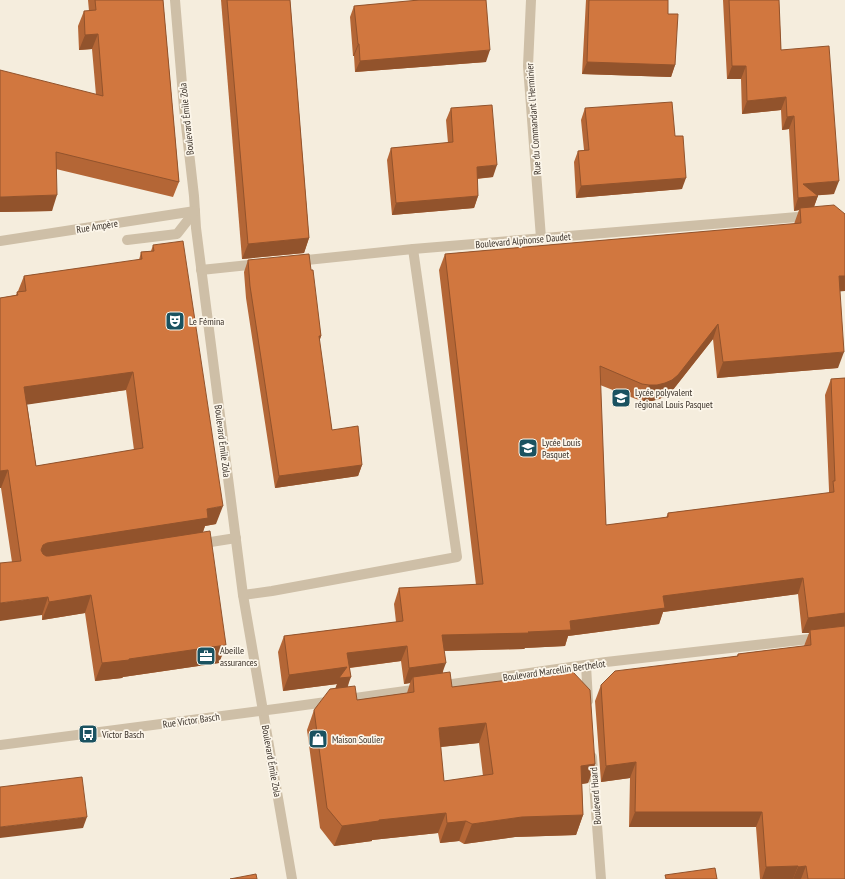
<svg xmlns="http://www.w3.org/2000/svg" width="845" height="879" font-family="'PT Sans Narrow',sans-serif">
<rect width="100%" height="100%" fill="#f5eddd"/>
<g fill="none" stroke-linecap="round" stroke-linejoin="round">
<g stroke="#cebfa7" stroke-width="10">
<path d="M127,240L177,234L195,211"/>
<path d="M198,544L236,538"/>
<path d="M243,595L272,591L457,557L413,249"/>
</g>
<g stroke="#cebfa7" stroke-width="10">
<path d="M175,0L184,108L194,196L196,228L243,595L292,879"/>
<path d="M531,0L528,66L541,238"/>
<path d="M0,241L195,211"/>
<path d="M297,261L413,249L809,216"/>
<path d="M201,270L259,264"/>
<path d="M586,665L588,701"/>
<path d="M438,686L606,662L845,635"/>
<path d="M0,745L283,708L420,689"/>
<path d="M592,757L601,879"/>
</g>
</g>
<g fill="#b46636" fill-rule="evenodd">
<path d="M88,0H163L179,182L173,197L56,169L52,211L0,212L96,95L92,49L79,50L78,26L84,11H89Z"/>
<path d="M221,0H290L309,238L304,253L242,259Z"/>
<path d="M414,0H486V62L355,72L354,56H353L350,17L354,6L414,1Z"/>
<path d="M586,0H668V14L675,65L671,77L582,74Z"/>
<path d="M723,0H779L781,50L834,194L818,195L814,207L840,292L838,368L717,378L713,339L672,391L666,396L659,399L652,401H643L636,399L600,385L606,525L666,518L668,513L829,493V490L825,395L831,379L845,378V879H760L756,827H629L630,778L601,782L595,701L601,685L737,656L738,654L804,646L809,633H802L798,594L663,612L659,624L568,636L565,646L525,648L524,649L444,651L443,673L452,687L595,764L588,783L582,784L583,815L576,835L515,837L464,844L459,841L440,843L438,833L372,840V841L334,846L320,828L307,730L314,710L336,688L337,684L283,691L278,652L284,636L396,622L394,604L399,588L476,585L439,270L445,254L794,224L799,210L794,211L789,129L782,130L781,110L742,114L741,79H727ZM401,661L404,684L410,683L407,693L357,700L348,687L350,668ZM479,743L483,776L444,781L440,747Z"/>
<path d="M451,108L493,177L477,179L478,196L474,208L392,215L387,160L391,148L448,143L446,120Z"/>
<path d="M585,108L675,136L682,189L576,198L574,162L578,151L584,150L581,120Z"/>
<path d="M153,245L216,524L205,526L203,532L226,645L219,663L123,677L122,678L95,681L85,613L42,620V615L12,562L1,488H0V298L16,295L17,292L18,291L24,276L139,260L141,252L151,251ZM126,390L134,450L36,466L27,404Z"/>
<path d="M248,260L311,270L321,336L319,342L332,430L362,465L358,476L275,488L246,298L244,272Z"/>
</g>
<g fill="#92532c">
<path d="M98,34L92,49L79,50L85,35Z"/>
<path d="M358,44H359L354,56H353Z"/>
<path d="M490,50L486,62L355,72L360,61Z"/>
<path d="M587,62L675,65L671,77L582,74Z"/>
<path d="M732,66H746L741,79H727Z"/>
<path d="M786,97L781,110L742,114L747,101Z"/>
<path d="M794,116L789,129L782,130L787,117Z"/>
<path d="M497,165L493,177L472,179L477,167Z"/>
<path d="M686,178L682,189L576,198L581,186Z"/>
<path d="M839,181L834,194L798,197L803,184Z"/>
<path d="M57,195L52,211L0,212V197Z"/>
<path d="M478,196L474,208L392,215L396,203Z"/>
<path d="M818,196L813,209L800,208L799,210L794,211L798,198Z"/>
<path d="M309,238L304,253L242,259L248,244Z"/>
<path d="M839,276H845V291L833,292Z"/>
<path d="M718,324L713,339L672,391L666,396L659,399L652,401H643L649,385Z"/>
<path d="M319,336H321L317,348Z"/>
<path d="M844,352L838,368L717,378L723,362Z"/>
<path d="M133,372L126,390L18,406L24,387Z"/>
<path d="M362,465L358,476L275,488L279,476Z"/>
<path d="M8,470L1,488H0V471Z"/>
<path d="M223,506L216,524L205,526L201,537L35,569L43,545L47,543L207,509Z"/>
<path d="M803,578L798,594L663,612L659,624L568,636L565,646L525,648L524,649L436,651L442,635L528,632L663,596Z"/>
<path d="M91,595L85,613L42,620L49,602Z"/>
<path d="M48,597L42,615L0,621V603Z"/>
<path d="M845,613V626L810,630L809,633H802L808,618Z"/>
<path d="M226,645L219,663L123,677L122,678L95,681L102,663Z"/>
<path d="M407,646L401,661L347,668L351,677L345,693L333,694L337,684L283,691L289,675L347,653Z"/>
<path d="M446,663L440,679L413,677L410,683L404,684L409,668Z"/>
<path d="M486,723L479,743L431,748L439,728Z"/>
<path d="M636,762L630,778L601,782L606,766Z"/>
<path d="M595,764L588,783L574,785L581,766Z"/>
<path d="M635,812H762L756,827H629Z"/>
<path d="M446,813L438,833L372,840V841L334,846L342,826L379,820Z"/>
<path d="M583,815L576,835L515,837L464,844L472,824L522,817Z"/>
<path d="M87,817L83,828L0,838V827Z"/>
<path d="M466,821L459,841L440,843L447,823Z"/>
<path d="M798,866L793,879H762L766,867Z"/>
<path d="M806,866L801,879H793L798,867Z"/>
</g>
<g fill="#d1773f" stroke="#92532c" fill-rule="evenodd">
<path d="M95,0H163L179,182L56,152L57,195L0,197V70L103,96L98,34L85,35L84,11L96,10Z"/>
<path d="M227,0H290L309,238L248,244Z"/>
<path d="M419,0H486L490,50L360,61L359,44H358L354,6Z"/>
<path d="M589,0H668V14H678L675,65L587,62Z"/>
<path d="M729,0H779L781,50L829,46L839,181L803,184L818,196L798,198L794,116L787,117L786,97L747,101L746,66H732Z"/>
<path d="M672,102L675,136H683L686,178L581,186L578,151L589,150L585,108Z"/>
<path d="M492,105L497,165L477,167L478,196L396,203L391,148L453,142L451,108Z"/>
<path d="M834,205L845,214V276H839L844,352L723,362L718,324L678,375L672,380L665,383L657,385H649L642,384L600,366L606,525L668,517V513L834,492L833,481H835L831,379L845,378V613L808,618L803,578L663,596L665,608L570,621L571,630L528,632L530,633L442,635L446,663L409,668L407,646L347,653L351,677L339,678L347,667L289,675L284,636L403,621L399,588L483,584L445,254L801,223L800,208Z"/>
<path d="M183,241L223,506L207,509L208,518L47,543L43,545L41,550L43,554L46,556H49L210,531L226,645L129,659V660L102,663L91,595L49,602L48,597L0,603V563L21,561L8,470L0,471V298L18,295L17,292L26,291L24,276L142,259L141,252L154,251L153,245ZM133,372L143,448L36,466L24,387Z"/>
<path d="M309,254L311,270H313L321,336H319L332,430L358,426L362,465L279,476L250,286L248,260Z"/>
<path d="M845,626V879H808L806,866L798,867V866L766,867L762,812H635L636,762L606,766L601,685L615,671L738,656V654L811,645L810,630Z"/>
<path d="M450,672L452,687L573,672L590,690L595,764L581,766L583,815L522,817L472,824L466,821L447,823L446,813L379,820V821L342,826L327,808L314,710L330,689L355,686L357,700L414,692L413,677ZM486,723L493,774L444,781L439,728Z"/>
<path d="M82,777L87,817L0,827V787Z"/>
<path d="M715,868L717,879H666L665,875Z"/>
<path d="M256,874L257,879H230Z"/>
</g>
<defs>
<symbol id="theatre-square" viewBox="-11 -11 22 22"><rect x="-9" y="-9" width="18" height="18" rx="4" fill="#1a5260" stroke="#fcf6ea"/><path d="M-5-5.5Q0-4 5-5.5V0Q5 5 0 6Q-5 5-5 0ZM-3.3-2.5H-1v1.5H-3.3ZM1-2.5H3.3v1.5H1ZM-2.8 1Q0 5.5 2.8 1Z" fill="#fff"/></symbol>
<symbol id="school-square" viewBox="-11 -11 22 22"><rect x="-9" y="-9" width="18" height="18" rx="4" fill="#1a5260" stroke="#fcf6ea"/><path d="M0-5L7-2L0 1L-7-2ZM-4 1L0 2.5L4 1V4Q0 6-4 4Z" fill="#fff"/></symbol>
<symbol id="office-square" viewBox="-11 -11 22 22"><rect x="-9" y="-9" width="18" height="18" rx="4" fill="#1a5260" stroke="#fcf6ea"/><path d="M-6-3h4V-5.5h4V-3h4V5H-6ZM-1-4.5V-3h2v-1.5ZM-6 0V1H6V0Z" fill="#fff"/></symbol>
<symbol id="bus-square" viewBox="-11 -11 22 22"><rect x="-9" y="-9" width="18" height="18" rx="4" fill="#1a5260" stroke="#fcf6ea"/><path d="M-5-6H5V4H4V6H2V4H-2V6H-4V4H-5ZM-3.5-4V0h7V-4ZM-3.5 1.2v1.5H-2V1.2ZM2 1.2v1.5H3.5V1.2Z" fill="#fff"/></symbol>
<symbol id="shop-square" viewBox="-11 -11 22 22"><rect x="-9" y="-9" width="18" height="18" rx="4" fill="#1a5260" stroke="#fcf6ea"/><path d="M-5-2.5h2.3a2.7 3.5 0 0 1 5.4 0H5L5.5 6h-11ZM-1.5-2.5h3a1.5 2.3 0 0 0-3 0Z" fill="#fff"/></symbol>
</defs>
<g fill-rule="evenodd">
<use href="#theatre-square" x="164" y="310" width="22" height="22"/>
<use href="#school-square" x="610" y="387" width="22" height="22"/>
<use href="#school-square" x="517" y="437" width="22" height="22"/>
<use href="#office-square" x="195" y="645" width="22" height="22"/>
<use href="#bus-square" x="77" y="723" width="22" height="22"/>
<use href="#shop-square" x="307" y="728" width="22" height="22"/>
</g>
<g text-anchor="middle" stroke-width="3.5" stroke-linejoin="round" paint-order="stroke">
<g font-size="10" fill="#3a3129" stroke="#fcf6ea">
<text transform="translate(186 119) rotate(-96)" y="4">Boulevard Émile Zola</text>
<text transform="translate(533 119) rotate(-94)" y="4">Rue du Commandant l'Herminier</text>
<text transform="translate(97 226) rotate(-9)" y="4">Rue Ampère</text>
<text transform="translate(523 240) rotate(-5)" y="4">Boulevard Alphonse Daudet</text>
<text transform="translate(223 441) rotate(83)" y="4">Boulevard Émile Zola</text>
<text transform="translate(554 670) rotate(-8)" y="4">Boulevard Marcellin Berthelot</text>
<text transform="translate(191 720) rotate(-8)" y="4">Rue Victor Basch</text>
<text transform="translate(272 761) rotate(80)" y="4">Boulevard Émile Zola</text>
<text transform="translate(595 796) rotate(-94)" y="4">Boulevard Huard</text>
</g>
<g font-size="10" fill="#3a3129" stroke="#fcf6ea" text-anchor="start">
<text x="189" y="325">Le Fémina</text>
<text x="635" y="396">Lycée polyvalent<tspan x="635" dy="12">régional Louis Pasquet</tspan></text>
<text x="542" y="446">Lycée Louis<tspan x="542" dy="12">Pasquet</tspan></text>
<text x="220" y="654">Abeille<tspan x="220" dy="12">assurances</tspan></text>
<text x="102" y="738">Victor Basch</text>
<text x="332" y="743">Maison Soulier</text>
</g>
</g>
</svg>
